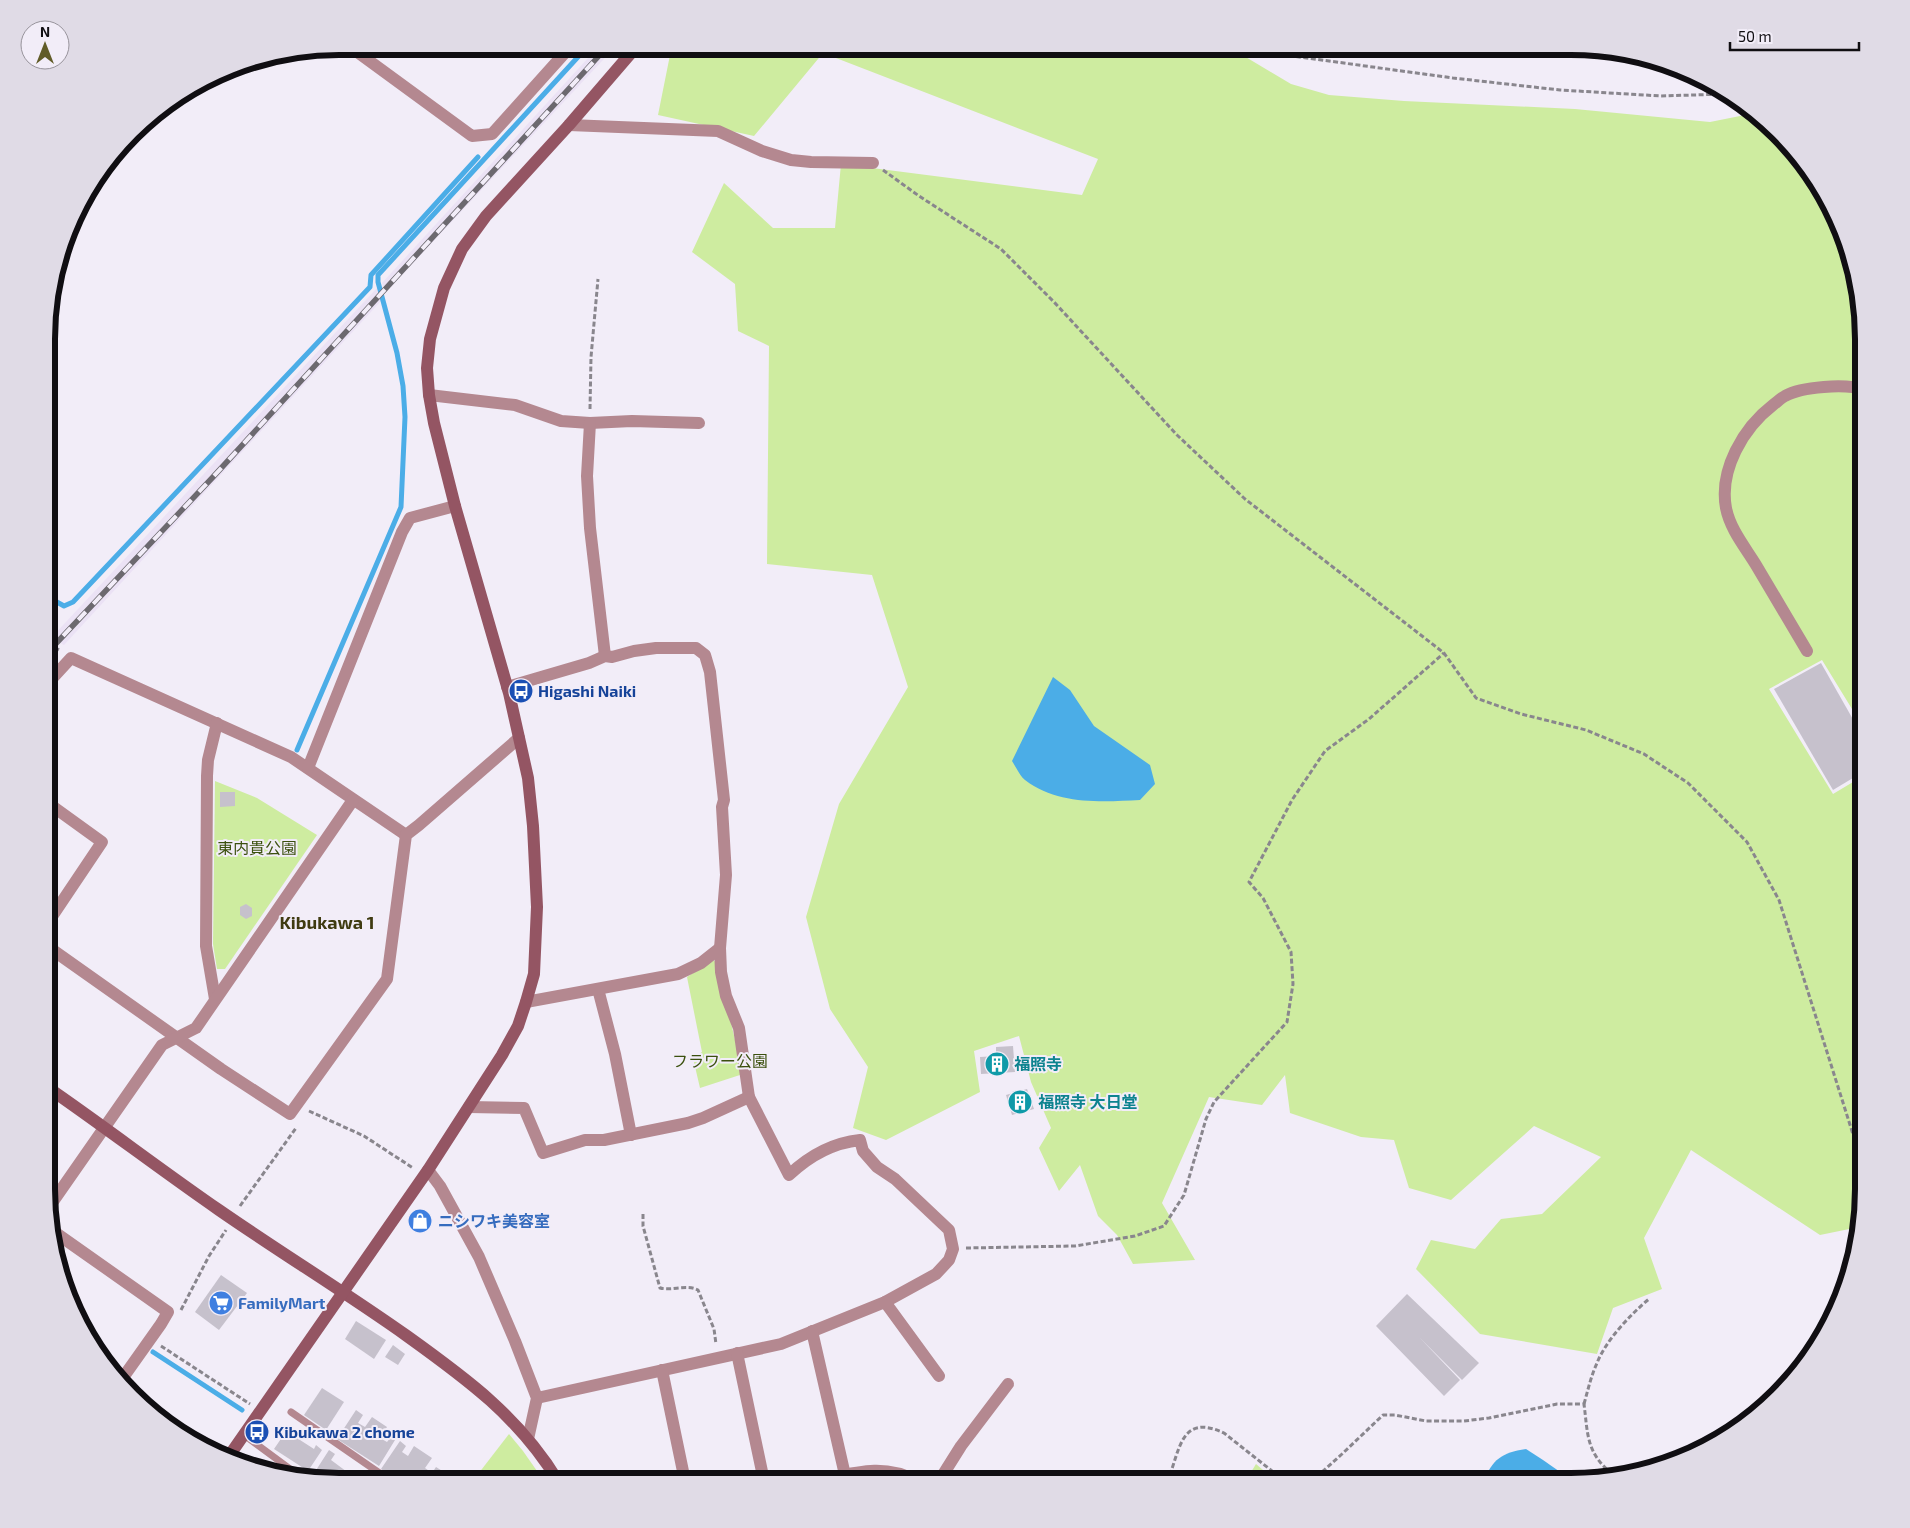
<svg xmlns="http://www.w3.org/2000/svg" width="1910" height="1528" font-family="'Exo 2','Noto Sans JP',sans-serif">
<rect width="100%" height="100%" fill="#f2edf8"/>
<g fill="#ebe2f5">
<path d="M599,46H616L386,292L382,283Z"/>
<path d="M377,288L381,301L64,645L51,638Z"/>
</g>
<g fill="#ceeca0">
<path d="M677,46L1229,47L1291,84L1329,95L1404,101L1575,109L1710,122L1755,113L1764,119L1804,161L1841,226L1864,338L1863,727L1822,660L1769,689L1833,794L1863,776V1209L1859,1227L1820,1235L1691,1150L1644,1238L1662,1289L1613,1308L1597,1354L1480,1334L1416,1269L1431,1240L1475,1249L1501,1219L1542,1214L1601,1157L1534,1126L1451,1200L1409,1188L1394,1140L1361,1137L1290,1113L1285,1075L1262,1105L1209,1097L1162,1203L1195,1260L1133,1264L1117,1235L1098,1216L1080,1165L1059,1191L1039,1148L1051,1128L1031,1082L1019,1036L974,1051L980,1092L886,1140L853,1128L868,1067L830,1009L806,917L839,804L908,687L872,575L767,564L769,346L738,331L735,284L692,252L724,183L773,228H835L841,164L1082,195L1098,159L823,53L754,136L658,115L670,55Z"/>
<path d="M215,781L257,798L317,835L225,969H217L213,944Z"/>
<path d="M713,960L717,963L743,1074L700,1088L693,1058L702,1052L687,977Z"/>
<path d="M509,1434L523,1451L544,1481H479L475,1478Z"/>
<path d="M1256,1464L1277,1482H1245Z"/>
</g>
<g fill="#4bade7">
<path d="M1053,677L1070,690L1094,726L1150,765L1155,784L1140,800C1101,802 1058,805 1025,780C1020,776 1016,767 1012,761Z"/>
<path d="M1526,1449L1543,1460L1573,1481L1483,1482C1493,1459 1501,1453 1526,1449Z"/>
</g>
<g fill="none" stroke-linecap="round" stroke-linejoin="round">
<g stroke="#4bade7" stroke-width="5">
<path d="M48,597L64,606L73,602L370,287L371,275L478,157"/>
<path d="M297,750L401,507L405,417L403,386L397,353L378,282V275L588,46"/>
<path d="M153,1352L242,1410"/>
</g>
</g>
<g fill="#c6c1cc">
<path d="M1821,663L1863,737V772L1833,790L1774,689Z"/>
<path d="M220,792H235V806L220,807Z"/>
<path d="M246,904L252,908V916L246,919L240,915V907Z"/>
<path d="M1013,1046L1015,1072L981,1074L980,1057L996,1056V1047Z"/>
<path d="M1027,1089L1034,1109L1012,1115L1006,1095Z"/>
<path d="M221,1275L247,1293L219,1330L195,1312Z"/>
<path d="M1407,1294L1479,1363L1462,1380L1419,1337L1460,1380L1444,1396L1376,1326Z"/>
<path d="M356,1321L386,1340L374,1359L345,1339Z"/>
<path d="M393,1345L405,1354L398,1365L385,1357Z"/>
<path d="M322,1388L344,1402L326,1430L304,1415Z"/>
<path d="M356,1410L363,1415L358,1423L365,1427L372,1417L387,1427L380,1438L387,1442L391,1437L395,1440L379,1466L337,1439Z"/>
<path d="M289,1427L302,1436L300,1440L314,1449L316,1445L322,1450L308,1471L274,1449Z"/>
<path d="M400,1441L406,1446L402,1452L408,1456L414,1446L432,1458L425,1468L432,1473L436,1467L447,1474L443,1480L445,1481H398L381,1469Z"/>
<path d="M329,1450L335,1454L331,1460L358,1480L356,1481H320L311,1478Z"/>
<path d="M266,1461L284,1473L262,1468Z"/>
<path d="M454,1474L464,1481H449Z"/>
</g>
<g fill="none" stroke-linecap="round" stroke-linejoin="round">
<g stroke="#89868d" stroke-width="3" stroke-dasharray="5 2.5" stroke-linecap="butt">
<path d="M1252,47L1285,55L1453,78L1560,90L1661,96L1725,94"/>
<path d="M883,170L919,196L1001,249L1054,302L1177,435L1245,499L1444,653L1476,698L1521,714L1586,730L1644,754L1688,783L1747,842L1779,900L1863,1166"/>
<path d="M590,409L591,357L598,279"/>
<path d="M48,644L61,651"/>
<path d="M309,1111L364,1136L413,1168"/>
<path d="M240,1206L296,1128"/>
<path d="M643,1214V1226L660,1288C672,1291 687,1284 698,1290L714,1329L716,1344"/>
<path d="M966,1248L1075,1246L1135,1236L1164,1226L1184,1195L1206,1119L1214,1102L1287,1022L1293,984L1291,952L1263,898L1249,882L1292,800L1325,751L1369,719L1444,653"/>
<path d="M181,1310L209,1256L226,1230"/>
<path d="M161,1346L250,1404"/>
<path d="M1584,1404C1588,1390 1591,1376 1597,1363C1606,1340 1631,1314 1649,1299"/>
<path d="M1167,1482C1180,1453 1179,1412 1224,1433L1286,1482"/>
<path d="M1311,1482L1342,1454L1383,1415H1395L1426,1421H1464L1489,1418L1557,1404H1584C1588,1435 1586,1452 1612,1474"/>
</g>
<g stroke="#b48890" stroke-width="7">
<path d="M291,1412L391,1481"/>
<path d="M244,1435L301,1477"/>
</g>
<g stroke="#b48890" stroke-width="12">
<path d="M349,46L472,136L492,134L571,46"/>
<path d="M569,125L718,131L762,151L791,160L811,162L873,163"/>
<path d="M429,395L515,405L561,421L590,423L632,421L699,423"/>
<path d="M590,423L587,476L590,528L605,656"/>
<path d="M1807,651C1790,622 1773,594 1756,565C1745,547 1730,529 1726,508C1719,470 1743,428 1773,405C1777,402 1781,398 1785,396C1801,387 1846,383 1864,390"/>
<path d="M48,683L71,658L291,757L406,835"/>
<path d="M507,687L589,663L605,656L612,657L634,651L656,648H696L705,655L710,672L724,800L722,807L726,875L720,948L721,972L726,996L739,1028L749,1097L789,1175C809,1156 832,1143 860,1140L863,1151L877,1167L895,1179L949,1230L953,1249L949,1260L936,1274L885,1302L781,1344L537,1398"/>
<path d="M308,768L402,532L410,518L455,506"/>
<path d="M47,924L102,842L48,803"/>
<path d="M47,946L221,1069L290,1114L387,979L406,835L419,825L519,738"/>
<path d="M598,989L615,1054L631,1135"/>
<path d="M215,999L206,946L207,776L208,760L217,723"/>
<path d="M526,1002L678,974L701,963L720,948"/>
<path d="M469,1107L524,1108L543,1153L585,1140H604L688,1123L703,1118L749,1097"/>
<path d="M428,1170L440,1186L479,1257L515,1341L537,1398L528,1439"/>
<path d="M47,1210L162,1045L196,1028L353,800"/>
<path d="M53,1231L168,1312L161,1324L122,1379"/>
<path d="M885,1302L939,1376"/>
<path d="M812,1331L845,1475"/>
<path d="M737,1353L764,1481"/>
<path d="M662,1370L685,1481"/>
<path d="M816,1481C851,1474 883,1462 916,1481"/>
<path d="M939,1481L961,1446L1008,1384"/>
</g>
<g stroke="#945563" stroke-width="12">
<path d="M47,1087C105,1127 161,1170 219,1210C281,1253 345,1292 407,1336C467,1379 519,1417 558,1481"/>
<path d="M227,1459L428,1170L502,1055L518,1026L526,1002L534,974L537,907L533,826L528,778L509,693L455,506L434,423L429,395L427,368L430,339L444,288L462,249L486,216L569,125L637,46"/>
</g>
<defs>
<path id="rail" d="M48,652L213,477L608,46"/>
</defs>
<use href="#rail" stroke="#6c696f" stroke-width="5.5"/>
<use href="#rail" stroke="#f2edf8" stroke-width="4" stroke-dasharray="11" stroke-linecap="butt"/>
</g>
<defs>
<symbol id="bus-disc" viewBox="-11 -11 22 22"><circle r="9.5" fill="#1a4fb4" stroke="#f2edf8"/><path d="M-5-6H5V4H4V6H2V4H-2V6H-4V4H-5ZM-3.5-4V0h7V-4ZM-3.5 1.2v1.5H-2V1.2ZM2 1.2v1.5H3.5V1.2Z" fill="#fff"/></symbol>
<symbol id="building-disc" viewBox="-11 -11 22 22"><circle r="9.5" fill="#0f9aa8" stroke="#f2edf8"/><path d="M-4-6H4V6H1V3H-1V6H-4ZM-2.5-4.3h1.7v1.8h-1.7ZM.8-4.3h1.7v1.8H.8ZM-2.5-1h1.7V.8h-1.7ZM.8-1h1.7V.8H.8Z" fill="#fff"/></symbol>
<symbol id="shop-disc" viewBox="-11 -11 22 22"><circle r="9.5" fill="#3f7fe0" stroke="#f2edf8"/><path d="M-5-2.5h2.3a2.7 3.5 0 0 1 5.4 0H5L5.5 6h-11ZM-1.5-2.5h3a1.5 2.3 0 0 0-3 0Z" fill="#fff"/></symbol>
<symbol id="supermarket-disc" viewBox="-11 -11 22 22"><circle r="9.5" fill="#3f7fe0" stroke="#f2edf8"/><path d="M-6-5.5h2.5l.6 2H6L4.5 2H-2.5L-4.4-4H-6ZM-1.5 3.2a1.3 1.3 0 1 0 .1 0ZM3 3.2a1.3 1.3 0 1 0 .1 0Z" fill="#fff"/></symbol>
</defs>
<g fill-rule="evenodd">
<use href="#bus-disc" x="507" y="677" width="28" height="28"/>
<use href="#building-disc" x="983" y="1050" width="28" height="28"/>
<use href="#building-disc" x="1006" y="1088" width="28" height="28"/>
<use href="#shop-disc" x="406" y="1207" width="28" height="28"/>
<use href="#supermarket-disc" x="207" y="1289" width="28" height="28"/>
<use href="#bus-disc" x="243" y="1418" width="28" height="28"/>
</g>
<g text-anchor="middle" stroke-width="4" stroke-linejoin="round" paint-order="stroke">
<g font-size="16" font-weight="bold" fill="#164399" stroke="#f2edf8" text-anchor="start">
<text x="538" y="697">Higashi Naiki</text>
<text x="274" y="1438">Kibukawa 2 chome</text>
</g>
<g font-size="16" fill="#3b500e" stroke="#f2edf8">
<text x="257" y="854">東内貴公園</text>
<text x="720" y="1067">フラワー公園</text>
</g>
<g font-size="16" font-weight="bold" fill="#0d838f" stroke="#f2edf8" text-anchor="start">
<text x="1014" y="1070">福照寺</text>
<text x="1038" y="1108">福照寺 大日堂</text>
</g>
<g font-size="16" font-weight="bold" fill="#366cbe" stroke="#f2edf8" text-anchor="start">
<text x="438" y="1227">ニシワキ美容室</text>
<text x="238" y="1309">FamilyMart</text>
</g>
<g font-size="18" font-weight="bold" fill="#3f3b11" stroke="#f2edf8">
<text x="327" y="929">Kibukawa 1</text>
</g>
</g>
<path d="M0 0H1910V1528H0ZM339 55H1571A284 284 0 0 1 1855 339V1189A284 284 0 0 1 1571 1473H339A284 284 0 0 1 55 1189V339A284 284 0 0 1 339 55Z" fill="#e0dbe6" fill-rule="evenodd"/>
<path fill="none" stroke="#100e12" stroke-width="6" d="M339 55H1571A284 284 0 0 1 1855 339V1189A284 284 0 0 1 1571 1473H339A284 284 0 0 1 55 1189V339A284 284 0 0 1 339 55Z"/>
<g transform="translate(45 45)"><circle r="24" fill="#f2edf8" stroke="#98949c"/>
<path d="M0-4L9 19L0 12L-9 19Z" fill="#615c28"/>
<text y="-8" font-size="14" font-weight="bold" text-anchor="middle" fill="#100e12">N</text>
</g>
<path d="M1730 42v8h129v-8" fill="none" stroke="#100e12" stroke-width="2.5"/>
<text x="1738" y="42" font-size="15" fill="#100e12" stroke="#f2edf8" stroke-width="4" paint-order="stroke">50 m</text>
</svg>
